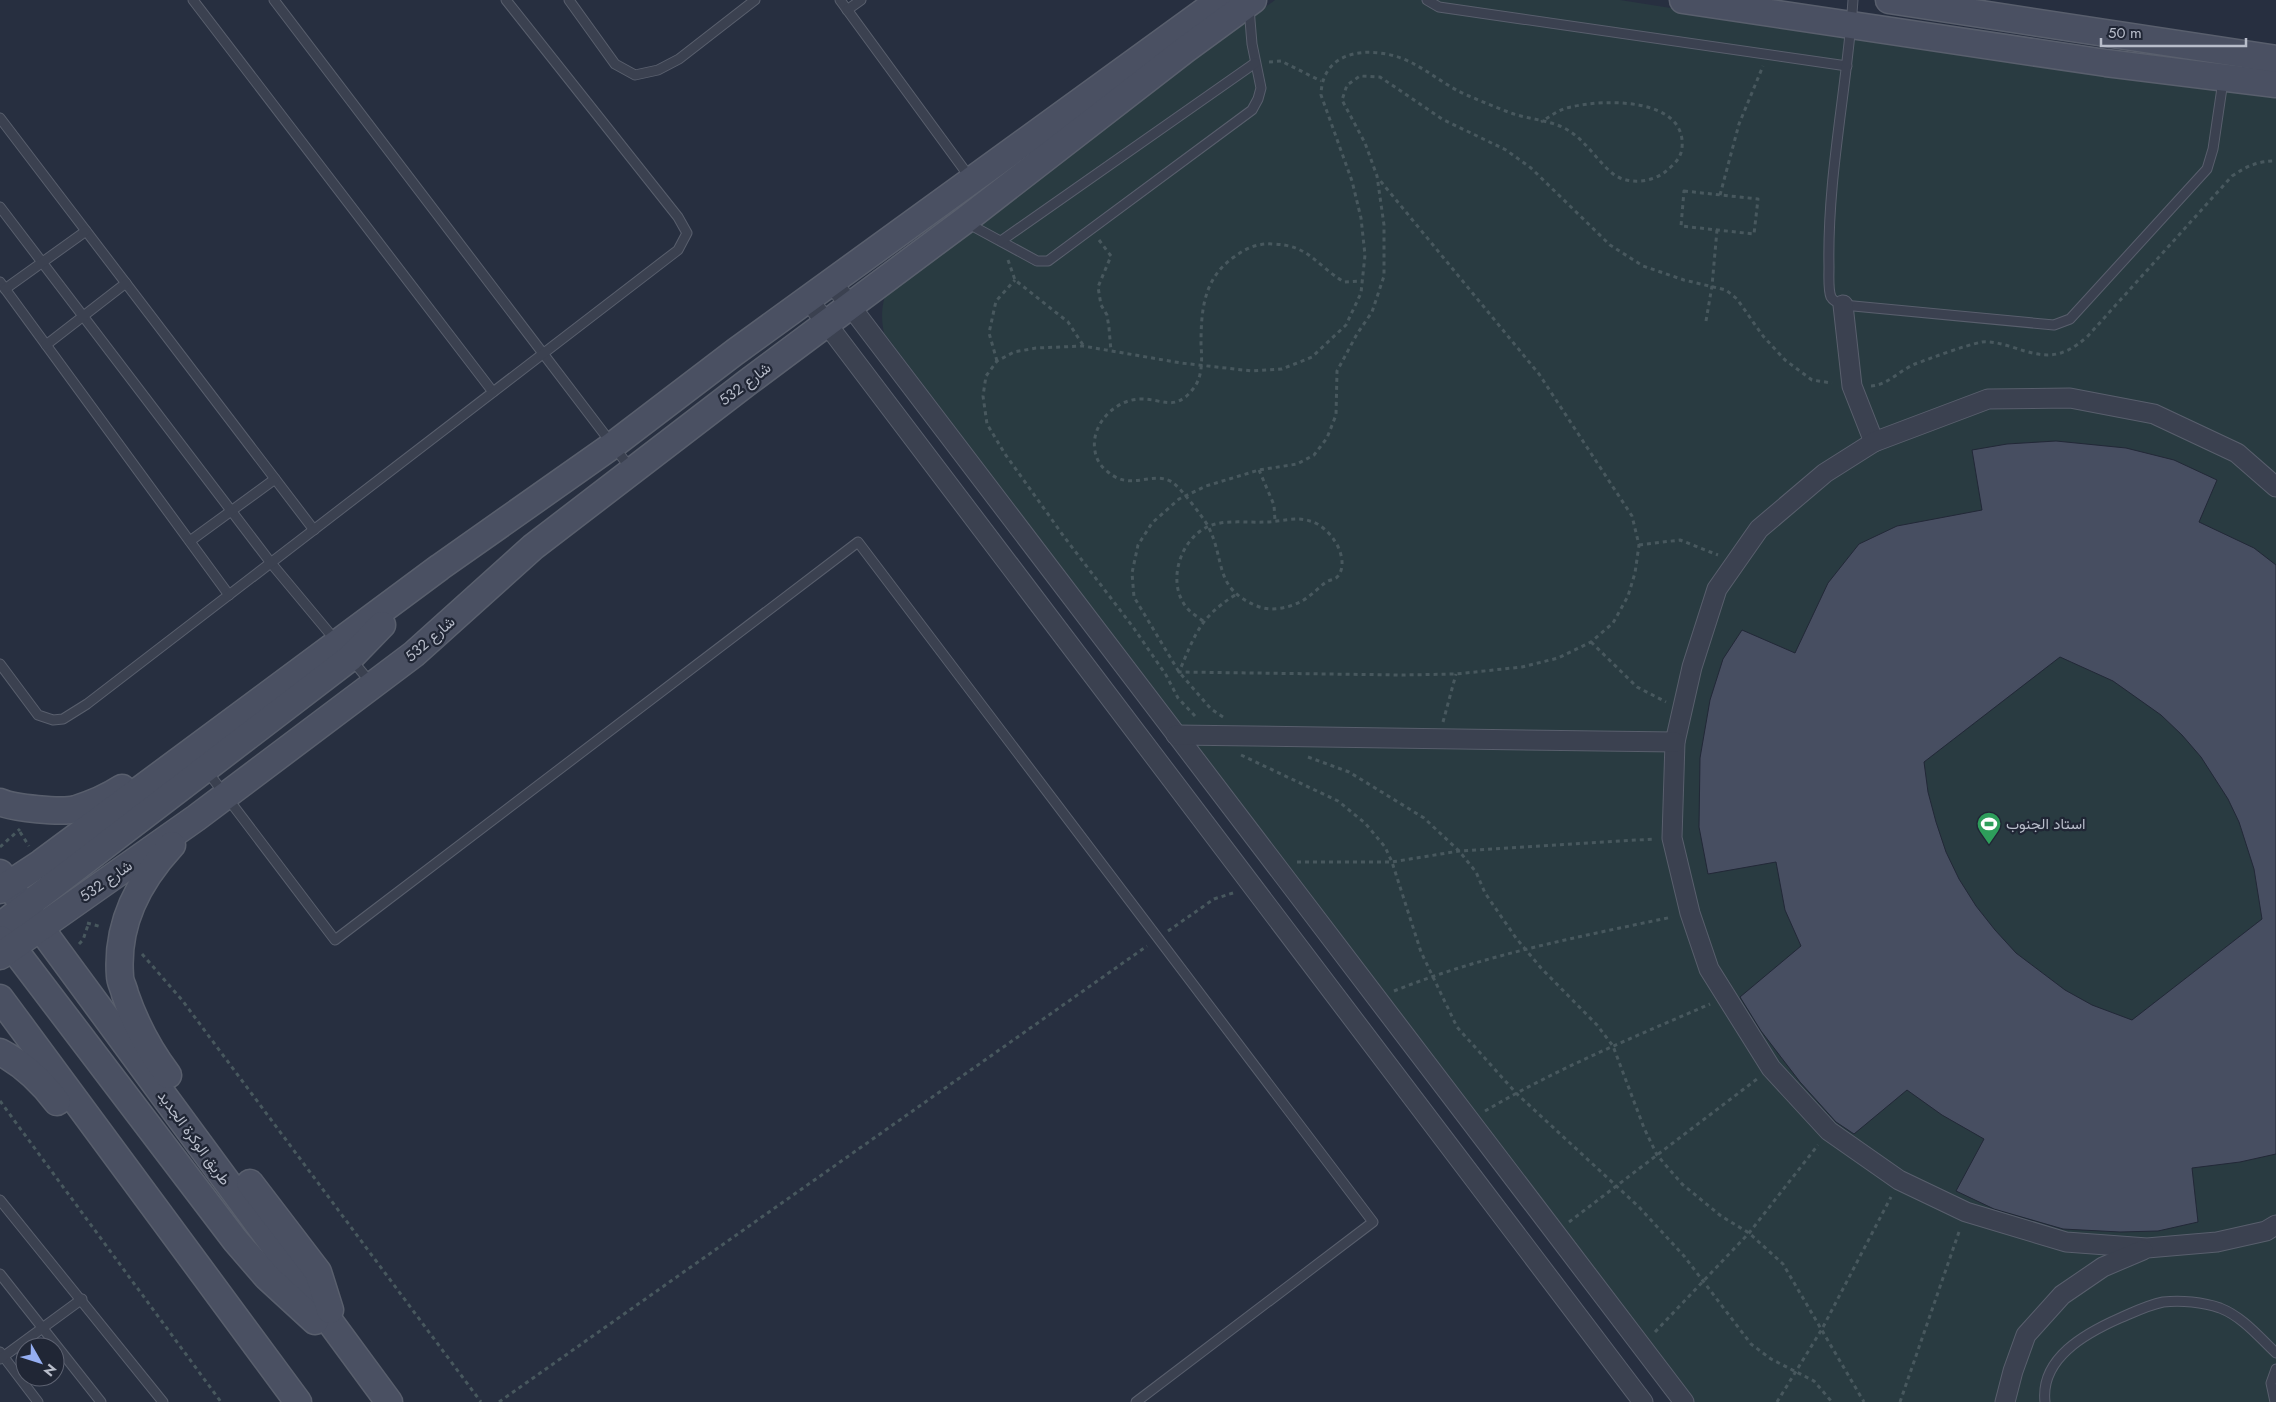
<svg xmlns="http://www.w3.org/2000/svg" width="2276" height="1402" font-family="Jost,Vazirmatn,sans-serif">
<rect width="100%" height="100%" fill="#272f40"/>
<path fill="#293b41" d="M1275,0H1620L1874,40L2276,84V1402H1689L884,333C880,313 882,299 892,280Z"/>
<path fill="#474e61" stroke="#222837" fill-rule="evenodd" d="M2056,441L2126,448L2174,460L2217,480L2199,522L2254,548L2276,565V1154L2240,1162L2192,1168L2198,1222L2158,1231L2120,1232L2063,1229L1994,1209L1956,1191L1984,1139L1942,1115L1907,1090L1854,1134L1836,1122L1800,1082L1761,1031L1740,997L1801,946L1785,910L1776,862L1708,874L1699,827L1700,758L1710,700L1723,659L1742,630L1795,653L1828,583L1859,544L1897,526L1982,510L1972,450L2007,444ZM2060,657L2113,681L2161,715L2182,735L2201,757L2228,799L2239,822L2254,869L2262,919L2132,1020L2092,1005L2065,990L2016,953L1995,930L1976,906L1959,879L1946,852L1936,822L1928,792L1924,762Z"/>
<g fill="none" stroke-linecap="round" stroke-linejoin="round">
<defs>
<g id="lane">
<path d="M193,0L493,392"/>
<path d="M274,0L631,469"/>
<path d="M569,0L615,64L635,75L658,70L679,59L755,0"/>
<path d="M840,0L971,179"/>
<path d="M1427,0L1439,7L1847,66"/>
<path d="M1853,0C1847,89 1827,177 1829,267C1829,275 1828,290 1831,297C1834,302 1838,303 1843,305L2054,325L2070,319L2207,169L2213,149L2223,81"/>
<path d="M847,10L861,0"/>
<path d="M0,118L314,530"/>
<path d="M0,207L271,563L336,641"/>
<path d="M967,223L1037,261H1048L1252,110L1258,99L1261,88L1252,44L1249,8"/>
<path d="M1001,241L1255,63"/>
<path d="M0,282L229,595"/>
<path d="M5,289L86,231"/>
<path d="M46,345L126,283"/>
<path d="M190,541L275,479"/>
<path d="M352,660L371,683"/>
<path d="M0,664L38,715L53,720L63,719L87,704L678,250L687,233L678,217L506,0"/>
<path d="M207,771L335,940L858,542L1373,1222L1136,1402"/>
<path d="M0,1200L163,1402"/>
<path d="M0,1274L101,1402"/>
<path d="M0,1352L38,1402"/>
<path d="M0,1359L82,1299"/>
<path d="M2045,1402C2040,1358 2086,1333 2120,1318C2134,1312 2148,1305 2163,1302C2181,1300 2203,1302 2220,1308C2243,1317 2259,1337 2276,1353"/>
<path d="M2275,1402L2271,1383L2276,1369"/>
</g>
<g id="street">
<path d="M832,282L1684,1402"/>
<path d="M808,299L1643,1402"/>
<path d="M1843,305L1852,386L1874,442"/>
<path d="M2276,487L2237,453L2154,414L2070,398L1988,399L1874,442L1825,473L1759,529L1717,589L1692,667L1675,742L1672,838L1690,913L1709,969L1771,1068L1829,1131L1899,1180L1966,1212L2066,1242L2147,1248L2217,1242L2266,1231L2276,1225"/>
<path d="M1176,735L1675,742"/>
<path d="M2005,1402L2013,1371L2026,1335L2062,1295L2103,1267L2143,1250"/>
</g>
<g id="secondary">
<path d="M1683,0L2106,63L2276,84"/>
<path d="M1889,0L2276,59"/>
<path d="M0,802C13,808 62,813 76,809C92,804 108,797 122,788"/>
<path d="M0,873L389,1402"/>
<path d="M0,890L41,863L440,567L613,445L735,352L1220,0"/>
<path d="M0,926L350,658L382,625"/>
<path d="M0,939L13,948L235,1240L267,1277L315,1321"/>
<path d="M0,956L196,818L414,654L533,547L748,382L964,221L1186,49L1253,0"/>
<path d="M0,998L298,1402"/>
<path d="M0,1052C23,1064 41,1081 57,1102"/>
<path d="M168,1075C149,1050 135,1023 125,994C124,988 120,982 120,976C116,924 138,882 172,845"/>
<path d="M250,1183L318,1272L330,1310"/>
</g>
</defs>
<use href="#lane" stroke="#595f6d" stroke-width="11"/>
<use href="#street" stroke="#595f6d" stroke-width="21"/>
<use href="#secondary" stroke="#595f6d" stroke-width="29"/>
<g stroke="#48585e" stroke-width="3" stroke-dasharray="4 4" stroke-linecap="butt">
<path d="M1269,62L1281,61L1321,81"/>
<path d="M1684,191L1758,199L1754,234L1681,226Z"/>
<path d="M1720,195L1739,124L1763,66"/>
<path d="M1099,240L1111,256L1098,287L1101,305L1107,315L1109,328L1111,351"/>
<path d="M1008,260L1015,280L1068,322L1083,345"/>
<path d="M1706,321L1712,286L1717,230"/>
<path d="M997,361L989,333L996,301L1015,280"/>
<path d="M1871,386C1888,385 1900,370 1915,364C1931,358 1966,345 1982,342C1992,341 2002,344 2012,347C2045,358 2060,360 2087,337L2232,176C2247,166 2258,161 2276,161"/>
<path d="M1259,470L1274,505L1275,521"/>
<path d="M1639,545L1680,540L1718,555"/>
<path d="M1235,595C1199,618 1195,635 1179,672L1402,675L1456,674L1522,667L1558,658L1591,642L1613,623L1628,596L1635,573L1639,545L1632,516L1539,374L1378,178"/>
<path d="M1203,621C1198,617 1191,613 1187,608C1166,583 1180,540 1207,527C1224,519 1247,523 1264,522C1280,522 1295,516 1310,521C1319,523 1329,532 1334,540C1341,549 1347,569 1336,578C1333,580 1329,580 1326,582C1318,588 1311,596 1302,601C1289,608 1271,612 1257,606C1213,588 1226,561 1208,526C1202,516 1181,488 1172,482C1151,470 1132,492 1108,472C1101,467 1096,459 1095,451C1090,425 1115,399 1141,399C1163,399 1175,412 1193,389C1203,377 1202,359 1201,344C1201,309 1204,278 1234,257C1246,248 1258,243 1273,244C1309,245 1316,265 1344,282L1362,281"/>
<path d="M1591,642L1637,687L1666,702"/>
<path d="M1195,716L1178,698L1166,675L1133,627L1065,538L1005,454L987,424L983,396L986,376L997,361L1014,352L1036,348L1083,346L1181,363L1252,371L1282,369L1312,357L1346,325L1361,293L1365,255L1361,218L1352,181L1321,95C1322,45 1380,45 1414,64C1433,74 1449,88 1469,96C1483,102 1497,108 1511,113C1528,119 1547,120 1562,127C1584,137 1595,159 1612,173C1626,185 1651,183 1665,172C1672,166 1681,159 1682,148C1687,97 1603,99 1571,107C1559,109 1551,116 1541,122"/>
<path d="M1223,717L1211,709L1179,672L1134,597L1132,573L1138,545L1152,523L1179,499L1206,486L1259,470L1297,464L1314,455L1327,438L1336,415L1337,371L1357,334L1372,312L1384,276V225L1377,176L1365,143L1342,100L1347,85L1360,76L1380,77L1442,119L1506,150L1531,168L1610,245L1643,266L1684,280L1726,290L1737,299L1763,336L1785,360L1812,380L1832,383"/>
<path d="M1443,722L1456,674"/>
<path d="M1241,755L1338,801L1365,823L1385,847L1392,862L1421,952L1457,1027L1516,1093L1639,1207L1684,1256L1751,1344L1771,1359L1814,1381L1832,1402"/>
<path d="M1308,757L1349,772L1424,818L1459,851L1476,872L1485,893L1516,938L1541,968L1597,1025L1613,1046L1644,1128L1657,1155L1682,1184L1721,1216L1749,1233L1783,1264L1864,1402"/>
<path d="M20,832L29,846"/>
<path d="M0,847L20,829"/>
<path d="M1297,862H1392L1459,851L1654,839"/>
<path d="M87,923L102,927"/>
<path d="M1168,931L1214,899L1236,892"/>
<path d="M79,944L83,940L88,925"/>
<path d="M142,954L182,1000L481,1402"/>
<path d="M1394,991C1483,955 1578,937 1672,917"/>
<path d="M0,1101L221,1402"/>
<path d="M1485,1111C1556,1069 1634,1037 1710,1004"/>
<path d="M1569,1222L1757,1079"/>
<path d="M1655,1332L1749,1233L1818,1145"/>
<path d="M499,1402L1147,946"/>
<path d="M1777,1402L1822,1329L1891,1197"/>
<path d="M1900,1402L1960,1229"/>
</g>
<use href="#lane" stroke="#3b4150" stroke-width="9"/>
<use href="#street" stroke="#3b4150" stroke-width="19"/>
<use href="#secondary" stroke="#4a5062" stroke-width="26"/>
</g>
<defs>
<symbol id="stadium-pin" viewBox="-11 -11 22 30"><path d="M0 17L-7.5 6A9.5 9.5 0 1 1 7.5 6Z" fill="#2e9e5b" stroke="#202635"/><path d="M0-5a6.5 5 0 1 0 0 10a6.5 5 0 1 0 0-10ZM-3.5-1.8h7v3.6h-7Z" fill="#fff"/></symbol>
</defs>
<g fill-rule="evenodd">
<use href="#stadium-pin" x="1975" y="810" width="28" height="38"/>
</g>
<g text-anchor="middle" stroke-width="4.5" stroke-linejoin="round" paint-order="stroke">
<g font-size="15" fill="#b8bdca" stroke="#202635">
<text transform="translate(745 384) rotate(-37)" y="5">شارع 532</text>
<text transform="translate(430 639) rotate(-41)" y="5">شارع 532</text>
<text transform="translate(106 881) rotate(-35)" y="5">شارع 532</text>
<text transform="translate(194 1138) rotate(54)" y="5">طريق الوكرة الجديد</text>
</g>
<g font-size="15" fill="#b8bdca" stroke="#202635" text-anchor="start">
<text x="2006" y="829">استاد الجنوب</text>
</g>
</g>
<g transform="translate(40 1362) rotate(129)"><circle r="24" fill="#202635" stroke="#5d6271"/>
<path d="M0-4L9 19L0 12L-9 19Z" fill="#95aef2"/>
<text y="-8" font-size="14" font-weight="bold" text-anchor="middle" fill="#b8bdca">N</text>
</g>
<path d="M2101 38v8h145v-8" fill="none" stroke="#b8bdca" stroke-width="2.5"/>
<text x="2108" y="38" font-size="15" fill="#b8bdca" stroke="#202635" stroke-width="4" paint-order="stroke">50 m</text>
</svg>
